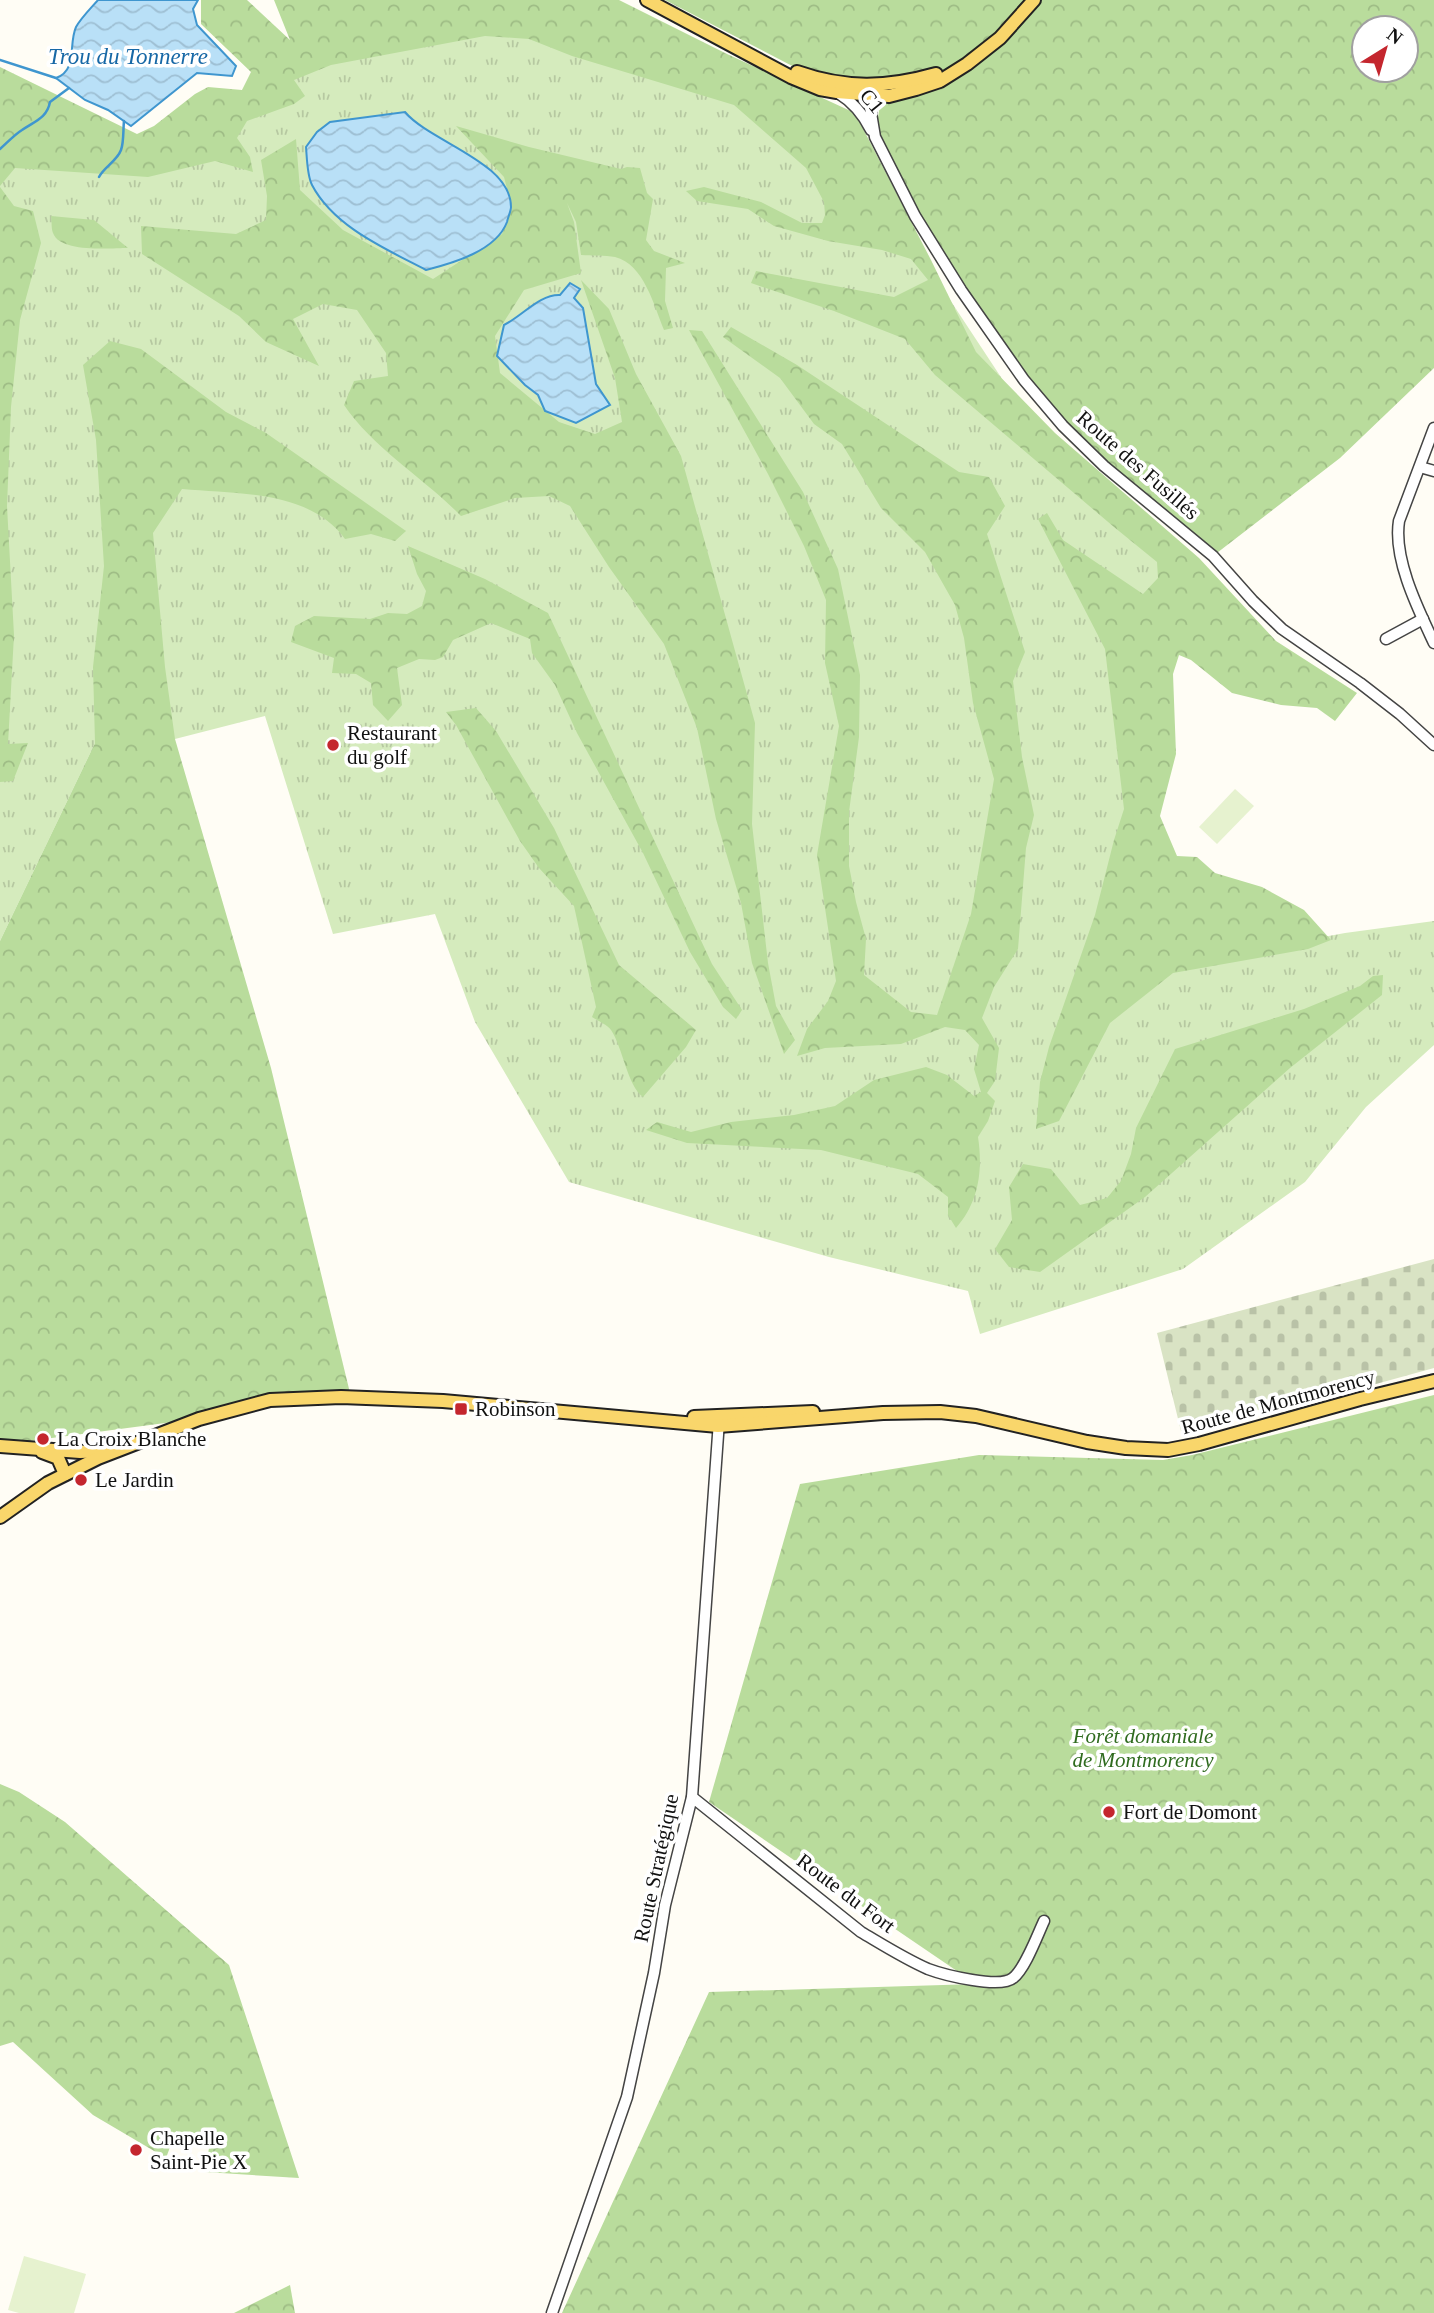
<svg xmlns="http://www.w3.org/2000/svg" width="1434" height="2313" font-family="Georgia,serif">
<defs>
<pattern id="grass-tufts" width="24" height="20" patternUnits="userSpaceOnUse" patternTransform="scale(1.75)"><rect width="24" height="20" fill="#d5ebbd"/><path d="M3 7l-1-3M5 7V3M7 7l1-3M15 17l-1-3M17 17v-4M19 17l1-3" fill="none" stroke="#b6c8a1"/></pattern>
<pattern id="forest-crowns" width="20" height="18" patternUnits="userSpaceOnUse" patternTransform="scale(1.75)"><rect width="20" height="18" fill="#b9dc9c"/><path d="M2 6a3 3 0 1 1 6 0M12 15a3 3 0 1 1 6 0" fill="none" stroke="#9ebc85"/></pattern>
<pattern id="cemetery-stones" width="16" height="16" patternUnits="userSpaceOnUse" patternTransform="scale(1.75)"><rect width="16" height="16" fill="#d9e3c4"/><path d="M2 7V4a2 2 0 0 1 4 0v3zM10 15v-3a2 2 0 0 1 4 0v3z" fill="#b9c2a7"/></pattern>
<pattern id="water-waves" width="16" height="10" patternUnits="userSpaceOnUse" patternTransform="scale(1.75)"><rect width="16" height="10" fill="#b9e0f7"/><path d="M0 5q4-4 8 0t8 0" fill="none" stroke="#9ebfd3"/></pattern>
</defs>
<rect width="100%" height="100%" fill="#fffdf5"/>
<path fill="url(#grass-tufts)" d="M380,0L695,51L925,262L1070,482L1198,586L1144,692L1134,887L1208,958L1345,933L1434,921V1045L1366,1107L1305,1182L1183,1269L980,1334L968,1291L829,1257L569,1182L475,1022L435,914L333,934L265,716L175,739L95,743L0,941V72L140,144L267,88Z"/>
<g fill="url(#forest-crowns)" fill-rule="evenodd">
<path d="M201,0H247L290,40L274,0H619L727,54L855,113L931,260L976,352L1055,433L1199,558L1276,641L1357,693L1335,721L1317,708L1281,705L1232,693L1191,660L1179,655L1173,674L1176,754L1160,816L1177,856L1197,857L1215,873L1262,887L1304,910L1331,940L1308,949L1173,973L1110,1023L1059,1121L1036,1129L1040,1082L1049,1047L1095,915L1114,840L1124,809L1105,649L1038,519L1047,513L1063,540L1143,594L1158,578L1157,562L1114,527L935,375L905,339L834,311L751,283L756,271L894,297L928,280L911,259L882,250L828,241L774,226L748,209L697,201L686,191L704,187L761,202L802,223H822L825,215L824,202L806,168L734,105L572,56L529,39L485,36L331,65L294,80L305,96L294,104L247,121L237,138L250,157L253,172L215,161L148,177L15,168L0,186V67L137,134L154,126L195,94L208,87L242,90L251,72L201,24Z"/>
<path d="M665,0H1434V368L1340,458L1213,556L1063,426L961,290L875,137L879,111ZM1364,28H1406V70H1364Z"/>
<path d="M456,126L529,147L621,169L627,167L640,168L647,193L653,199L646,240L654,251L685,263L666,268L665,301L673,328L664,330C654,306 644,264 615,257C605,255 592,256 581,255L576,222L567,203L574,222L581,273L524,290L495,336L500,373L559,422L595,434L622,422L615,378L581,280L609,309L636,374L681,456L755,723L752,824L768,963L776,1006L795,1040L784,1054L752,963L741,903L716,819L697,728L664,644L609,567L570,506L549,496L515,498L461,516C424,478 374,449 344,405L354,381L388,376L386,353L357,310L323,304L293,319L319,366L266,342L239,316L142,254L141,226L236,234L266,220L267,196L261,160L296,139L300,190L343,230L433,279L502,234L512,208L504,177Z"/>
<path d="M0,187L14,206L33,211L41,243L20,320L11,407L7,506L14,635L8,744L28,743L13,781L0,782Z"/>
<path d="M51,216L94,220L128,248C110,248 60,253 53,233C51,228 52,221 51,216Z"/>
<path d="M731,327L797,365L959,472L989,477L1005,506L987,534L1025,652L1013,681L1022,757L1034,815L1026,848L1018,949L994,987L982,1018L999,1048L995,1081L987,1093L995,1101L988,1121L978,1137C983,1170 979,1202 956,1228L948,1215V1197L918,1174L821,1150L687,1143L646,1130L657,1122L691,1132L731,1122L794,1115L835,1106L874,1080L926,1067L947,1075L974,1096L981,1092L974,1069L979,1045L965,1030L945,1027L901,1044L825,1048L797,1056L807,1029L828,1001L836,981L817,855L839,726L825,663L826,600L804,546L768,474L689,330L702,331L803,492L838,569L860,675L859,737L849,812V866L856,902L866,939L864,975L911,1012L937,1015L971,914L994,779L973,703L964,638L955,605L925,552L881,508L842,444L814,424L780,378L723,337Z"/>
<path d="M110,341L141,349L226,412L266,433L406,531L395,541L371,534L345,539C310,490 236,494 182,489L153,533L165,667L175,739L271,1068L351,1397L270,1400L203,1418L14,1443L0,1440V941L95,743L93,667L104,566L96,440L83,365Z"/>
<path d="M408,546L485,579L548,613L712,964L742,1010L736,1019L723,1007L690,952L643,853L577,733L555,685L532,653L530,639L491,623L453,640L443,657L435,660L419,659L397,668L402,705L388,721L373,705L371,683L356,674L332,673L334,658L291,642L295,626L314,616L370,619L388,613L407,614L422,606L426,591L417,574Z"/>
<path d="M476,708L496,731L554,828L619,965L696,1030L686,1047L643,1097C627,1085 623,1048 611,1030C608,1025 598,1021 592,1017L596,1007L574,906L539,868L520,841L456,725L446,712Z"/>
<path d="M1383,975L1382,995L1290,1068L1145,1197L1040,1272L1009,1267L995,1249L1012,1220L1009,1187L1023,1164L1051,1169L1080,1205L1107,1198L1121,1181L1131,1154L1136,1128L1175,1049L1304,1009L1360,986L1373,976Z"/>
<path d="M1434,1395V2313H562L709,1992L976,1984L709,1802L800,1484L979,1455L1163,1460L1192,1455Z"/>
<path d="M0,1784L19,1792L65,1822L229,1965L299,2178L205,2172L210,2142L176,2131L166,2158L93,2115L13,2042L0,2046Z"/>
<path d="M290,2285L295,2313H234Z"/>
</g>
<path fill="url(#cemetery-stones)" d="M1434,1259V1368L1318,1400L1316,1394L1181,1431L1157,1333Z"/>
<g fill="#e6f2cf">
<path d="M1235,789L1254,806L1217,844L1199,827Z"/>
<path d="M24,2256L86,2274L74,2313H19L8,2310Z"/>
</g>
<g fill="url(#water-waves)" stroke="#3f96cf" stroke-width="2">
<path d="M98,0H198L193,9L197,25L236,66L232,76L197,73L131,126L108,110L85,100L56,78C78,70 68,45 76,27C81,18 91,8 98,0Z"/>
<path d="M405,112C430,142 511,162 511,207C511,211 508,217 507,222C496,251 453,263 426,270C386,249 334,227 312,185C307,175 307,158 306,147L317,132L330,122Z"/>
<path d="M570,283L580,289L574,298L583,308L596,384L610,405L576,423L545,411L538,395L525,385L497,356L504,325C522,316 540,294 560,295Z"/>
</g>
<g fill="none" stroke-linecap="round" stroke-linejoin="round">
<g stroke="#3f96cf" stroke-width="2.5">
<path d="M0,60L56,78"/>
<path d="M0,149C7,143 14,135 22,130C35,121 47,118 50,102L69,88"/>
<path d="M99,177C104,167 117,161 121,150C124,142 123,130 124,121"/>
</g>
<defs>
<g id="minor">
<path d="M838,93C853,102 863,114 871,130"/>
<path d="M868,95L875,137L915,216L961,290L1024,380L1063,426L1104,466L1213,556L1253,601L1282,629L1360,683L1400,714L1434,745"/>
<path d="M1434,428L1399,521C1393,559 1418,609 1434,643"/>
<path d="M1420,467L1434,471"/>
<path d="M1386,639L1423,619"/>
<path d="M692,1797L861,1932C883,1945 905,1959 928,1969C944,1975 1000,1989 1013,1978C1025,1969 1037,1936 1044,1921"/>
<path d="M552,2313L627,2097L654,1973L665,1905L692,1797L719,1421"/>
</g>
<g id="major">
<path d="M647,0L791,77L820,89L837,92L889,96L916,89L940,81L967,64L1000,38L1034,0"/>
<path d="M797,72C845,89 887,88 936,74"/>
<path d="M694,1417L813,1412"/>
<path d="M0,1446L80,1452L105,1451"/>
<path d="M42,1452L58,1458L65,1474"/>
<path d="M0,1517L48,1483L98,1458L199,1419L270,1400L341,1397L443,1401L718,1426L883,1413L940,1412L976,1416L1087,1442L1126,1448L1168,1450L1199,1444L1360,1399L1434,1381"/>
</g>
</defs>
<use href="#minor" stroke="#444" stroke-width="13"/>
<use href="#major" stroke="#222" stroke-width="16"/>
<use href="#minor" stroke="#fff" stroke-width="10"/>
<use href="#major" stroke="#f9d66b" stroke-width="12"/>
</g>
<g fill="#c4262e" stroke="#fff" stroke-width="2.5">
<circle cx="333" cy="745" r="7"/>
<rect x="454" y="1402" width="14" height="14" rx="3.5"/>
<circle cx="43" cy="1439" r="7"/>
<circle cx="81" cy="1480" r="7"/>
<circle cx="1109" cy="1812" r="7"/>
<circle cx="136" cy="2150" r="7"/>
</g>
<g text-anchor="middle" stroke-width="7" stroke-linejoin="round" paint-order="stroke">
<g font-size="21" fill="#111" stroke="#fff">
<text transform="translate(872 101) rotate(51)" y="7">C1</text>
<text transform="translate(1138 465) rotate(41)" y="7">Route des Fusillés</text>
<text transform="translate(1278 1402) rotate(-15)" y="7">Route de Montmorency</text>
<text transform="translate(656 1868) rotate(-78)" y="7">Route Stratégique</text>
<text transform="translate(846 1893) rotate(37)" y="7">Route du Fort</text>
</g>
<g font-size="21" fill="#111" stroke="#fff" text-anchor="start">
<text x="347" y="740">Restaurant<tspan x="347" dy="24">du golf</tspan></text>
<text x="475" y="1416">Robinson</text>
<text x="57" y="1446">La Croix Blanche</text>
<text x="95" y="1487">Le Jardin</text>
<text x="1123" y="1819">Fort de Domont</text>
<text x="150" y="2145">Chapelle<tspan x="150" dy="24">Saint-Pie X</tspan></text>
</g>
<g font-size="21" font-style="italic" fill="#2f6b1f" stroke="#fff">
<text x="1143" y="1743">Forêt domaniale<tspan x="1143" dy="24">de Montmorency</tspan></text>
</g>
<g font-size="23" font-style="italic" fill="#1768a6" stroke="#fff">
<text x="128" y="64">Trou du Tonnerre</text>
</g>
</g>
<g transform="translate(1385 49) rotate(37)"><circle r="33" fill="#ffffff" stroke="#a0a0a0" stroke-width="2"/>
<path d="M0-5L12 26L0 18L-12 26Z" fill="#c4262e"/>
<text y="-10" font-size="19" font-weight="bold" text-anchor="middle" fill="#111111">N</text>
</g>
</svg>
